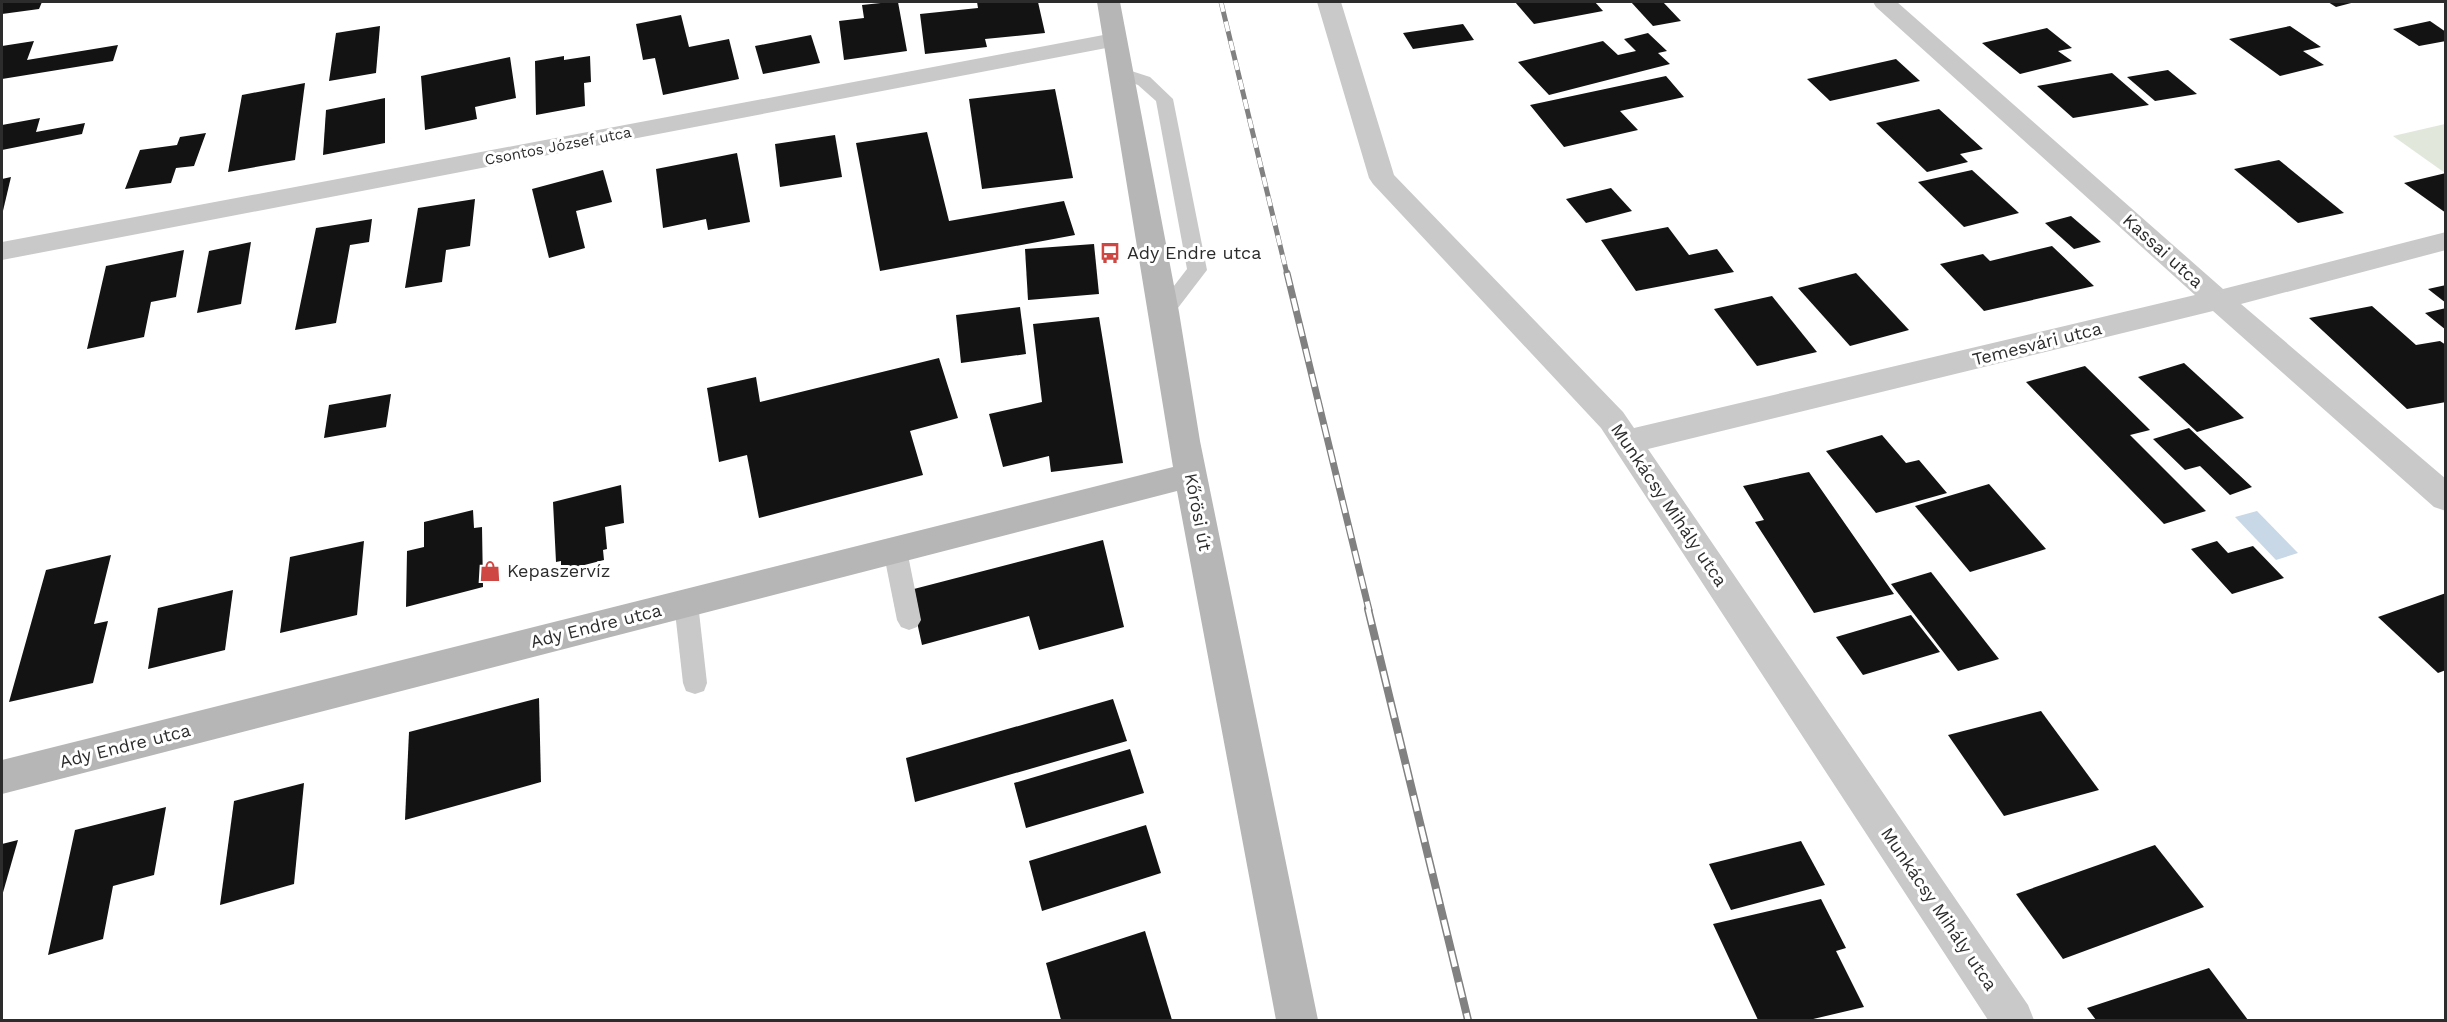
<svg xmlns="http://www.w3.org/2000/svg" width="2447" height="1022" font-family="'Work Sans',sans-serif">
<rect width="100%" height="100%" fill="#fff"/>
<path fill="#e1e8db" d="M2445,124V173L2393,136Z"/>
<path fill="#c9d8e6" d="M2257,511L2298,553L2276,560L2235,517Z"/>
<g fill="#131313">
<path d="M2,2H42L39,9L2,14Z"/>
<path d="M890,2H898L907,51L844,60L839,21L864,18L862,5Z"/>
<path d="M977,2H1038L1045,33L985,39L987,47L925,54L920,14L978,8Z"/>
<path d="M1515,2H1595L1603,11L1534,24Z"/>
<path d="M1631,2H1663L1681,21L1653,26Z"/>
<path d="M2328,2H2355L2336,7Z"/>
<path d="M681,15L689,47L729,39L739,79L663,95L655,58L643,60L636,24Z"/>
<path d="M2430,21L2446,32V41L2419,46L2393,29Z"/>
<path d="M1463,24L1474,40L1413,49L1403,33Z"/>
<path d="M380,26L376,73L329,81L336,33Z"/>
<path d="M2290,26L2321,47L2303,51L2324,65L2280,76L2229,39Z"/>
<path d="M2047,28L2072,48L2058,51L2072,61L2020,74L1982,43Z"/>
<path d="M1648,33L1667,51L1658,53L1670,64L1549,95L1518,62L1603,41L1618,55L1636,51L1624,39Z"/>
<path d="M811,35L820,63L763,74L755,46Z"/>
<path d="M34,41L27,60L118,45L113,61L2,79V46Z"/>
<path d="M564,56V60L590,56L591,82L584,83L585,106L536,115L535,61Z"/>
<path d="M510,57L516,98L475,107L477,119L425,130L421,76Z"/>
<path d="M1896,59L1920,81L1830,101L1807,79Z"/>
<path d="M2168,70L2197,94L2155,101L2127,77Z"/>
<path d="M2112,73L2149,105L2073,118L2037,86Z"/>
<path d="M1666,76L1684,97L1620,111L1638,130L1564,147L1530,105Z"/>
<path d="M305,83L295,160L228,172L242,95Z"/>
<path d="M1055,89L1073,178L982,189L969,99Z"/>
<path d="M385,98V143L323,155L326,110Z"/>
<path d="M1939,109L1983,149L1960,154L1968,162L1927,172L1876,123Z"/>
<path d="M40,118L36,132L85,123L82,134L2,150V125Z"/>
<path d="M927,132L949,221L1064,201L1075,235L880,271L856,143Z"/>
<path d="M206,133L194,166L176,168L171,183L125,189L140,150L177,145L180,137Z"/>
<path d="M835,135L842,177L780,187L775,144Z"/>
<path d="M737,153L750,222L708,230L706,219L663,228L656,169Z"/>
<path d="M2279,160L2344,213L2298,223L2234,169Z"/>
<path d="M603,170L612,202L576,211L585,248L549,258L532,189Z"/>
<path d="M1972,170L2019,213L1964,227L1918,182Z"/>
<path d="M2446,173V213L2404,183Z"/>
<path d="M11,177L2,215V179Z"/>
<path d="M1611,188L1632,211L1586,223L1566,199Z"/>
<path d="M475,199L470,246L446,250L442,282L405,288L418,208Z"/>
<path d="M2071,216L2101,242L2074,249L2045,223Z"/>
<path d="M372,219L369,242L350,245L336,323L295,330L316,228Z"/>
<path d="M1668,227L1689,255L1717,249L1734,272L1636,291L1601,240Z"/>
<path d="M251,242L241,304L197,313L209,251Z"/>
<path d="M1094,244L1099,294L1028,300L1025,249Z"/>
<path d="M2052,246L2094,286L1984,311L1940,264L1983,254L1990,261Z"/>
<path d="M184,250L176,297L151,302L144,337L87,349L106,266Z"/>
<path d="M1856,273L1909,330L1850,346L1798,288Z"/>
<path d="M2446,285V303L2428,289Z"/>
<path d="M1772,296L1817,352L1757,366L1714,309Z"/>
<path d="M2372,306L2416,345L2440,341L2446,345V402L2407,409L2309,318Z"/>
<path d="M1020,307L1026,354L961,363L956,315Z"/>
<path d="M2446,308V330L2425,313Z"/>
<path d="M1099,317L1123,463L1051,472L1049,456L1003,467L989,414L1042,402L1033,324Z"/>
<path d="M939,358L958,418L910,431L923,475L759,518L747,455L719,462L707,388L756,377L760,402Z"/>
<path d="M2184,363L2244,418L2197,432L2138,377Z"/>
<path d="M2085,366L2150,430L2130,435L2206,511L2164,524L2026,382Z"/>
<path d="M391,394L386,427L324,438L329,405Z"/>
<path d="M2189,428L2222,459L2252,487L2230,495L2200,466L2185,470L2153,439Z"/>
<path d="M1882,435L1906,463L1919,460L1947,493L1876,513L1826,451Z"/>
<path d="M1809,472L1894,594L1814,613L1755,522L1764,520L1743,486Z"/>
<path d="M1989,484L2046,549L1970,572L1915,506Z"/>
<path d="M621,485L624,523L605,527L607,549L603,550L604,560L561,571V561L556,562L553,502Z"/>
<path d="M473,510L474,528L482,527L483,587L406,607L407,551L424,547V522Z"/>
<path d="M1103,540L1124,627L1039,650L1029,616L922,645L910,590Z"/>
<path d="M364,541L357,615L280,633L290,557Z"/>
<path d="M2217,541L2228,553L2253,546L2284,578L2232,594L2191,549Z"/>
<path d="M111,555L94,624L108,621L93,683L9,702L46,570Z"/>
<path d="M1931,572L1999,659L1958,671L1891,584Z"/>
<path d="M233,590L225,650L148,669L158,608Z"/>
<path d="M2446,593V670L2438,673L2378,617Z"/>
<path d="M1911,615L1940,652L1863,675L1836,637Z"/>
<path d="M539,698L541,782L405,820L409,732Z"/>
<path d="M1113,699L1127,741L915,802L906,758Z"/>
<path d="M2041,711L2099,790L2004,816L1948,735Z"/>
<path d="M1130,749L1144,793L1026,828L1014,783Z"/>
<path d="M304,783L294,884L220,905L234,801Z"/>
<path d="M166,807L154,875L113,886L103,939L48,955L75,830Z"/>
<path d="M1146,825L1161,873L1042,911L1029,861Z"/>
<path d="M18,840L2,896V844Z"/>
<path d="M1801,841L1825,885L1731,910L1709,864Z"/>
<path d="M2155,845L2204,907L2063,959L2016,894Z"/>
<path d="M1821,899L1846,948L1836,951L1864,1007L1809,1020H1758L1713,924Z"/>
<path d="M1145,931L1172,1020H1061L1046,963Z"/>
<path d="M2209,968L2248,1020H2096L2087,1008Z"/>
</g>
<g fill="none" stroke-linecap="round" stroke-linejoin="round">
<g fill="#c9c9c9" fill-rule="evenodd">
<path d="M1119,67L1150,77L1173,99L1207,270L1171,317L1164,319L1157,317L1154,312L1187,269L1156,101L1138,85L1113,76L1111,72L1113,68Z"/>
<path d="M895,541L903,543L907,550L921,620L917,627L909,630L901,627L897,620L883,550L887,543Z"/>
<path d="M686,593L694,596L698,603L707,683L704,691L695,694L686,691L683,683L674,603L678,596Z"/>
</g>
<g fill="#c9c9c9" fill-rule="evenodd">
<path d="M1317,2H1341L1394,175L1623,412L1634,428L2195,295L1876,7L1873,2H1897L2223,289L2446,232V250L2241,304L2446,479V511L2434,507L2213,311L1648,449L2028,1005L2034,1020H1988L1601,428L1373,184L1369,178Z"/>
<path d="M1114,33L1122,35L1126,40L1122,45L2,260V242Z"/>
</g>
<path fill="#b6b6b6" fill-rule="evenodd" d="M1097,2H1120L1179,312L1200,441L1318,1020H1276L1177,491L2,794V760L1173,467Z"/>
<defs>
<path id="rail-far2" d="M1221,2L1287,274"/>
<path id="rail-far1" d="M1287,273L1369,610"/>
<path id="rail" d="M1368,609L1468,1020"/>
</defs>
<use href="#rail-far2" stroke="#818181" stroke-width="5"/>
<use href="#rail-far1" stroke="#818181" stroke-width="7"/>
<use href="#rail" stroke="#818181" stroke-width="8"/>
<use href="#rail-far2" stroke="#fff" stroke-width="4" stroke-dasharray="10" stroke-linecap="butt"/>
<use href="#rail-far1" stroke="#fff" stroke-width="4.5" stroke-dasharray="13" stroke-linecap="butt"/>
<use href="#rail" stroke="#fff" stroke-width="5" stroke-dasharray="16" stroke-linecap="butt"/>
</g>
<defs>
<symbol id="bus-bare" viewBox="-9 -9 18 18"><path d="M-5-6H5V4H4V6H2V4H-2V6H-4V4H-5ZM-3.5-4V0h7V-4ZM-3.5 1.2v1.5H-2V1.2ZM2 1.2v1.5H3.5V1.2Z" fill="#ce4743" stroke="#fff" stroke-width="2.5" paint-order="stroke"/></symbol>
<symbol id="shop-bare" viewBox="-9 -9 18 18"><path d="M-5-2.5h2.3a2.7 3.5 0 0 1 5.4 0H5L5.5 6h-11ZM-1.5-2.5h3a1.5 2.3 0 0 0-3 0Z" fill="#ce4743" stroke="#fff" stroke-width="2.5" paint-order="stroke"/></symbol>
</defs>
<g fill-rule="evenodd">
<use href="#bus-bare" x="1095" y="238" width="30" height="30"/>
<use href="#shop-bare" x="475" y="556" width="30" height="30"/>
</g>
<g text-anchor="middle" stroke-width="6" stroke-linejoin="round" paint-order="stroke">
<g font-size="15" fill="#2c2c2c" stroke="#fff">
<text transform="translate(558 146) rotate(-11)" y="5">Csontos József utca</text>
</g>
<g font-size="18" fill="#2c2c2c" stroke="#fff">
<text transform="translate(2163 251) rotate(42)" y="6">Kassai utca</text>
<text transform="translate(2037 344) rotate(-14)" y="6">Temesvári utca</text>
<text transform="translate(1669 505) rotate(56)" y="6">Munkácsy Mihály utca</text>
<text transform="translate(1198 512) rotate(79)" y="6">Kőrösi út</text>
<text transform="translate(596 626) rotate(-14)" y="6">Ady Endre utca</text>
<text transform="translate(125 746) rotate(-14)" y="6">Ady Endre utca</text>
<text transform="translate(1939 909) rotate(56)" y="6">Munkácsy Mihály utca</text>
</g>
<g font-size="18" fill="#2c2c2c" stroke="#fff" text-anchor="start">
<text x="1127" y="259">Ady Endre utca</text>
<text x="507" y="577">Kepaszervíz</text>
</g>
</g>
<rect width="2447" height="1022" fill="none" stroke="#2c2c2c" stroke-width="6"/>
</svg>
